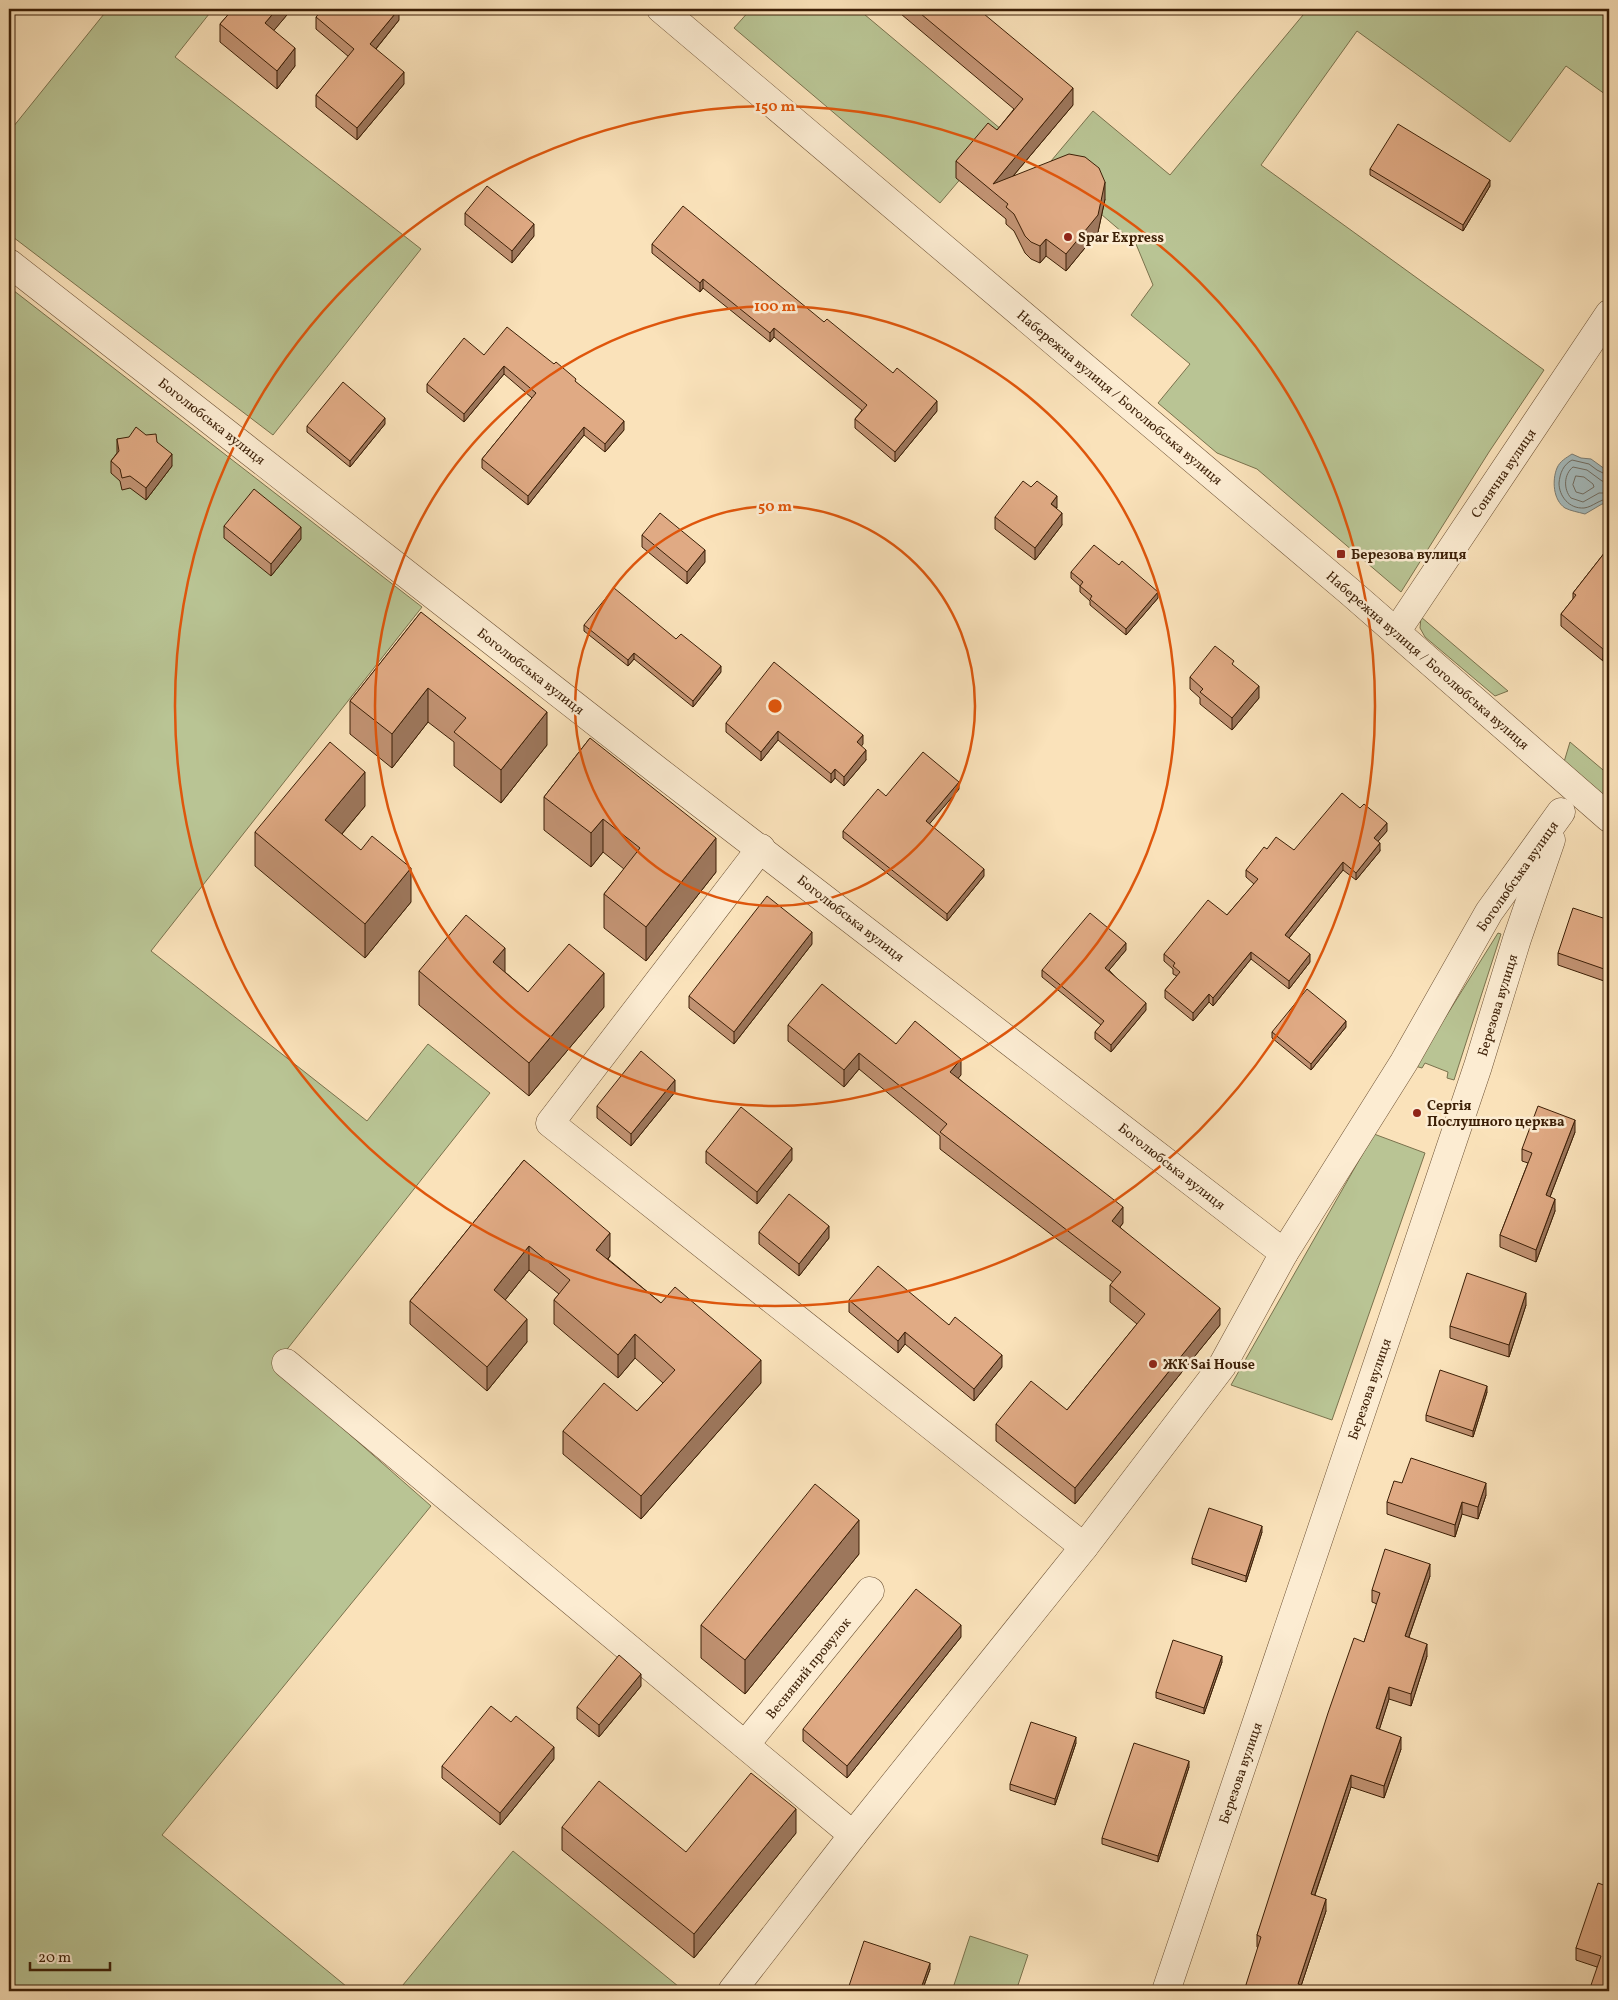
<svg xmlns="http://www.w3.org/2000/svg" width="1618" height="2000" font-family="Vollkorn,serif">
<rect width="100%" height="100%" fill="#fae2ba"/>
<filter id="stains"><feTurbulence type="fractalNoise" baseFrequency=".004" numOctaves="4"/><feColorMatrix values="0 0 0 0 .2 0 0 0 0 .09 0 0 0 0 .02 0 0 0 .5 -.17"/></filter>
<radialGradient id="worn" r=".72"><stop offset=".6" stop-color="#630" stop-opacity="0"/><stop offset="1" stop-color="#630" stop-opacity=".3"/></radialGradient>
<g fill="#b9c494" stroke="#7a724d">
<path d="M108,9H213L175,57L421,249L273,435L9,234V132Z"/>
<path d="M751,9H858L1002,130L940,203L734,28Z"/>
<path d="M1308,9H1609V97L1566,66L1510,142L1357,31L1261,165L1544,370L1489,452L1401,592L1257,469L1217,453L1158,403L1190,364L1131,315L1153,285L1136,244L1046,167L1093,111L1170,175Z"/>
<path d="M9,287L422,607L151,951L367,1121L428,1044L490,1093L273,1367L431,1506L162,1835L352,1991H9Z"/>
<path d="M1421,617L1508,691L1495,696L1425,637L1420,628Z"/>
<path d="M1570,742L1609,775V800L1564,762Z"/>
<path d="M1498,933L1501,934L1454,1080L1447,1078L1448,1072L1425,1063L1422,1068L1415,1066Z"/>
<path d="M1374,1134L1425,1153L1332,1420L1231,1385Z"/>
<path d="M513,1851L684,1991H398Z"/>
<path d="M970,1936L1028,1955L1016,1991H952Z"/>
</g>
<path fill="#a4babc" stroke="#7a7c73" d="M1572,454L1581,458L1591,459L1609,472V504H1602L1585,514C1578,512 1571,511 1565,508C1553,500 1552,480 1557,468C1560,461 1566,458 1572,454Z"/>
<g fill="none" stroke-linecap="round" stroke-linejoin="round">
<g stroke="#706c61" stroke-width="1">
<path d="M1576,476L1584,477L1593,484L1594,487L1583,494L1576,492L1573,485Z"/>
<path d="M1609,476L1597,470L1589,464L1572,460C1563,465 1560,473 1559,483C1559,496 1569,509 1584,508C1593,507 1599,499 1609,499"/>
<path d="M1609,482L1602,481L1587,470L1573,467C1564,474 1563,489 1571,498L1583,502L1599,493H1609"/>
</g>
<defs>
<g id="minor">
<path d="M9,263L657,770L1284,1253L1404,1062L1489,912L1561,812"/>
<path d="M1396,632L1609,314"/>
<path d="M761,848L550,1123L1084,1547"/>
<path d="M286,1363L853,1835"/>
<path d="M745,1745L870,1591"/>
<path d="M732,1991L853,1835L1084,1547L1222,1366L1284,1253"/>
<path d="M1166,1991L1478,1066L1517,939L1551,840"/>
</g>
<path id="tertiary" d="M661,9L1349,591L1609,818"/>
</defs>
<use href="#minor" stroke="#6c5033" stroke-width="29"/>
<use href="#tertiary" stroke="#6c5033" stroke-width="29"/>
<use href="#minor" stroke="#fcecd2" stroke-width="28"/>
<use href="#tertiary" stroke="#fcecd2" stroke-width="28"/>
</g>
<g fill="#c19272" stroke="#3c1f06">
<path d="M233,9H292L273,31L295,66L277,89L220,42V24Z"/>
<path d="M895,9H978L1073,105L1014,175L1105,199L1098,232L1066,271L1046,256L1040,263L1031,259L1025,253L1014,231L1006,224V219L956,178V161L997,130L1014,109Z"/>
<path d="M316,17L399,20L376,49L404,84L357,140L316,107V95L349,57L316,29Z"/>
<path d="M1370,169L1490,186L1463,231L1370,175Z"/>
<path d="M465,213L534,236L512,263L465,225Z"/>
<path d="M652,244L824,322L937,411L895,462L855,428V419L862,410L774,337L770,342L703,288L700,292L652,253Z"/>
<path d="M484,355L576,382L624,430L605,452L584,435L528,505L482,468V459L532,398L504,374L464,422L427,392V384Z"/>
<path d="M385,424L350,467L307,432V426Z"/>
<path d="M117,439L157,442L172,466L146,500L130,488L122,490L120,481L111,473V461L117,453Z"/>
<path d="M1057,509L1062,525L1035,560L995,529V517Z"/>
<path d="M224,526L301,539L271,576L224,538Z"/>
<path d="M642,535L705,562L687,584L642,547Z"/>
<path d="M1609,547L1603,661L1561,626V614L1573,599V593Z"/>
<path d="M1119,565L1158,598L1126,635L1090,605V601L1080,592V586L1071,578V572Z"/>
<path d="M421,612L547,745L501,803L454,766V742L428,722L392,768L350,734V701Z"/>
<path d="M584,625L676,639L721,672L693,707L634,659L628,666L584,631Z"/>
<path d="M1234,666L1259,698L1232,730L1200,704V698L1190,689V677Z"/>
<path d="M726,723L863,744L861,746L866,760L844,786L835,778L831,783L778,740L761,761L726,732Z"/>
<path d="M590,738L716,872L646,961L604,928V894L624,869L603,852L591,867L544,830V797Z"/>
<path d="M959,789L929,824L984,876L947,921L843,838V831L886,796Z"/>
<path d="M365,806L342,834L411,902L365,958L255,866V832Z"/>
<path d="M1387,831L1378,841L1380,851L1356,880L1343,870L1289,938L1310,962L1289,989L1251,959L1213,1006L1209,1002L1193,1021L1165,998V990L1177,976L1173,974V969L1164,961V954L1227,915L1254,884L1246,877V870L1267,849L1294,850Z"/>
<path d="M1609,920V965L1604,981L1558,965V953Z"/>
<path d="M812,944L734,1044L689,1008V996Z"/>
<path d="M1126,950L1109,970L1146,1010L1111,1052L1095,1039V1032L1101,1025L1042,977V970Z"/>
<path d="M419,971L505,972L528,992L604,1007L529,1096L419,1005Z"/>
<path d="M788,1025L896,1044L961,1075L958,1078L1123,1223L1120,1227L1220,1325L1075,1504L996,1441V1424L1067,1410L1137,1324L1110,1302V1285L1113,1282L940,1149V1136L859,1069L844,1087L788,1041Z"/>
<path d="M1346,1027L1311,1070L1272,1038V1032Z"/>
<path d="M675,1092L631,1146L597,1118V1106Z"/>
<path d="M1575,1132L1550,1197L1555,1211L1536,1262L1500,1247V1235L1528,1163L1522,1161V1149Z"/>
<path d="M706,1151L792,1160L757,1204L706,1163Z"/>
<path d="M524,1160L610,1256L608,1259L661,1303L761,1383L641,1519L563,1454V1431L637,1411L663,1383L635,1358L618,1378L554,1324V1300L559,1294L529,1270L505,1300L527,1342L487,1391L410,1324V1301Z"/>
<path d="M759,1232L829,1238L799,1276L759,1244Z"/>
<path d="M849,1300L949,1325L1002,1367L974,1401L905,1344L898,1353L849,1312Z"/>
<path d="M1526,1305L1509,1357L1450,1338V1326Z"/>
<path d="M1487,1392L1473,1437L1426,1421V1415Z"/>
<path d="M1402,1483L1486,1495L1478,1519L1462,1514L1455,1537L1387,1514V1502Z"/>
<path d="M1262,1532L1246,1582L1192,1564V1558Z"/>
<path d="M859,1554L745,1694L701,1658V1625Z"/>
<path d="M1430,1576L1409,1637L1427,1656L1411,1706L1389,1699L1379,1730L1401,1749L1384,1798L1351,1787L1315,1895L1326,1911L1301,1986V1991L1257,1947V1935L1364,1642L1377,1604L1372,1602V1590Z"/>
<path d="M961,1637L847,1778L803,1741V1729Z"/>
<path d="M1222,1662L1204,1714L1156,1698V1692Z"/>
<path d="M641,1686L599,1737L577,1719V1707Z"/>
<path d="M1076,1743L1055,1805L1010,1790V1784Z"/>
<path d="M554,1759L500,1825L442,1778V1766Z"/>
<path d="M1189,1767L1158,1862L1102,1844V1838Z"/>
<path d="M562,1827L686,1852L796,1833L694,1958L562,1850Z"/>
<path d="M1609,1887V1991L1597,1967L1576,1960V1948Z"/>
<path d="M930,1969L922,1991H849V1986Z"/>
</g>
<g fill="#9d775c" stroke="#3c1f06">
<path d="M277,9H292L265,41V23Z"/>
<path d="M399,9V20L370,56V44Z"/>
<path d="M295,48V66L277,89V71Z"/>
<path d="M404,72V84L357,140V128Z"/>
<path d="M1073,88V105L997,195L993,184Z"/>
<path d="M1490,180V186L1463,231V225Z"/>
<path d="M1105,182V199L1098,232L1066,271V254Z"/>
<path d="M534,224V236L512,263V251Z"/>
<path d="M1046,239V256L1040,263V246Z"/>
<path d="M703,279V288L700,292V283Z"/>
<path d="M774,328V337L770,342V333Z"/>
<path d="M504,366V374L464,422V414Z"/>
<path d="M937,401V411L895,462V452Z"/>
<path d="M385,418V424L350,467V461Z"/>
<path d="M624,421V430L605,452V444Z"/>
<path d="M584,427V435L528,505V496Z"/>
<path d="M172,454V466L146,500V488Z"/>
<path d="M1057,496V508L1051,504Z"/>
<path d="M1062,513V525L1035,560V548Z"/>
<path d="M301,527V539L271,576V564Z"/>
<path d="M705,550V562L687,584V572Z"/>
<path d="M1158,592V598L1126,635V629Z"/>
<path d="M1609,641V653L1603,661V649Z"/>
<path d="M634,653V659L628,666V660Z"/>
<path d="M721,666V672L693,707V701Z"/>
<path d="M1259,686V698L1232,730V718Z"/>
<path d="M428,688V722L392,768V734Z"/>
<path d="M547,712V745L501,803V770Z"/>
<path d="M778,731V740L761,761V752Z"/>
<path d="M863,735V744L857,752V742Z"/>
<path d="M866,750V760L844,786V777Z"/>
<path d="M835,769V778L831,783V774Z"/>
<path d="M365,772V806L325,854V820Z"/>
<path d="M959,782V789L926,828V821Z"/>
<path d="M603,819V852L591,867V833Z"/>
<path d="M1387,823V831L1374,846V838Z"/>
<path d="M716,838V872L646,961V927Z"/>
<path d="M1380,843V851L1356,880V873Z"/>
<path d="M1343,862V870L1285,943V935Z"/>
<path d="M411,868V902L365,958V924Z"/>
<path d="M984,869V876L947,921V914Z"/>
<path d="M812,932V944L734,1044V1032Z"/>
<path d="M1126,943V950L1105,975V968Z"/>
<path d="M505,948V982L493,962Z"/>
<path d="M1251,952V959L1213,1006V998Z"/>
<path d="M1609,953V965L1604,981V969Z"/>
<path d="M1310,954V962L1289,989V981Z"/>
<path d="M604,973V1007L529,1096V1063Z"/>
<path d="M1209,994V1002L1193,1021V1013Z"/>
<path d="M1146,1003V1010L1111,1052V1045Z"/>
<path d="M1346,1021V1027L1311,1070V1064Z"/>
<path d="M859,1053V1069L844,1087V1070Z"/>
<path d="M961,1059V1075L950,1088V1072Z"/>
<path d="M675,1080V1092L631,1146V1134Z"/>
<path d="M1575,1120V1132L1546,1207V1195Z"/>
<path d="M792,1148V1160L757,1204V1192Z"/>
<path d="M1555,1199V1211L1536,1262V1250Z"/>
<path d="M1123,1207V1223L1112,1237V1221Z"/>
<path d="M829,1226V1238L799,1276V1264Z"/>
<path d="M610,1233V1256L596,1273V1250Z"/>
<path d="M529,1246V1270L494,1314V1290Z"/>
<path d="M1526,1293V1305L1509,1357V1345Z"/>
<path d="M1220,1308V1325L1075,1504V1488Z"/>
<path d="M527,1319V1342L487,1391V1367Z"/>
<path d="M905,1332V1344L898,1353V1341Z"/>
<path d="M635,1334V1358L618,1378V1355Z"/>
<path d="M1002,1355V1367L974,1401V1389Z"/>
<path d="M761,1360V1383L641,1519V1496Z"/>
<path d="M1487,1386V1392L1473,1437V1431Z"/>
<path d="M1486,1483V1495L1478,1519V1507Z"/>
<path d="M1462,1502V1514L1455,1537V1525Z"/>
<path d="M859,1520V1554L745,1694V1660Z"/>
<path d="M1262,1526V1532L1246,1582V1576Z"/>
<path d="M1430,1564V1576L1405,1648V1636Z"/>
<path d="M961,1625V1637L847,1778V1766Z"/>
<path d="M1427,1644V1656L1411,1706V1694Z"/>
<path d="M1222,1656V1662L1204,1714V1708Z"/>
<path d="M641,1674V1686L599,1737V1725Z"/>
<path d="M1389,1687V1699L1376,1740V1728Z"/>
<path d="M1076,1737V1743L1055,1805V1799Z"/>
<path d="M1401,1737V1749L1384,1798V1786Z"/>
<path d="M554,1747V1759L500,1825V1813Z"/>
<path d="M1189,1761V1767L1158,1862V1856Z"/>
<path d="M1351,1775V1787L1311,1906V1894Z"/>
<path d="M796,1809V1833L694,1958V1934Z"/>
<path d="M1326,1899V1911L1301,1986V1991H1298V1984Z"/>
<path d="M930,1963V1969L922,1991H920Z"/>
</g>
<g fill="#e0aa84" stroke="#3c1f06">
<path d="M233,9H277L265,23L295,48L277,71L220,24Z"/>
<path d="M323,9H399L370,44L404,72L357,128L316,95L354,49L316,17Z"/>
<path d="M915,9H978L1073,88L993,184L1069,154L1085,157L1099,168L1105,182L1098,215L1066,254L1046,239L1040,246L1031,242L1025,236L1014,214L1006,207L1008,204L956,161L988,123L997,130L1023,99Z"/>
<path d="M1398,124L1490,180L1463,225L1370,169Z"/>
<path d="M487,186L534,224L512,251L465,213Z"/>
<path d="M683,206L824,322L827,319L893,373L897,368L937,401L895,452L855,419L867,405L774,328L770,333L703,279L700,283L652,244Z"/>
<path d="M507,327L554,364L556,362L576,379L575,381L624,421L605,444L584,427L528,496L482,459L536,393L504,366L464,414L427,384L464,338L484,355Z"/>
<path d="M343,382L385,418L350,461L307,426Z"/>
<path d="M136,427L146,435L156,434L157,442L172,454L146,488L130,476L122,478L120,469L111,461L119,451L117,439L129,437Z"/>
<path d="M1023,481L1031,487L1037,481L1057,496L1051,504L1062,513L1035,548L995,517Z"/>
<path d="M254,489L301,527L271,564L224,526Z"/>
<path d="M660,513L705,550L687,572L642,535Z"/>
<path d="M1094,545L1119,565L1122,561L1158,592L1126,629L1090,599L1092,596L1080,586L1083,582L1071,572Z"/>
<path d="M1609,547V641L1603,649L1561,614L1576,595L1573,593Z"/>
<path d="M614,588L676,639L681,634L721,666L693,701L634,653L628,660L584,625Z"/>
<path d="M421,612L547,712L501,770L454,732L466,718L428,688L392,734L350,701Z"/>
<path d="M1215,646L1234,661L1232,664L1259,686L1232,718L1200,692L1203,689L1190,677Z"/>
<path d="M774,662L863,735L857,742L866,750L844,777L835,769L831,774L778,731L761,752L726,723Z"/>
<path d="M590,738L716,838L646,927L604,894L640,848L603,819L591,833L544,797Z"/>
<path d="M330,742L365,772L325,820L361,850L372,836L411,868L365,924L255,832Z"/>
<path d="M923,752L959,782L926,821L984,869L947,914L843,831L878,789L886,796Z"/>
<path d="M1342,793L1360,808L1364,804L1387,823L1374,838L1380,843L1356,873L1343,862L1285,935L1310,954L1289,981L1251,952L1213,998L1209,994L1193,1013L1165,990L1180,972L1173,966L1175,963L1164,954L1208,900L1227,915L1258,879L1246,870L1264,847L1267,849L1276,837L1294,850Z"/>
<path d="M767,896L812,932L734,1032L689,996Z"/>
<path d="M1573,908L1609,920V953L1604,969L1558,953Z"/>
<path d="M1090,913L1126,943L1105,968L1146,1003L1111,1045L1095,1032L1104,1021L1042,970Z"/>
<path d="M466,915L505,948L493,962L528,992L569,944L604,973L529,1063L419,971Z"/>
<path d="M822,984L896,1044L915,1021L961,1059L950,1072L1123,1207L1112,1221L1220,1308L1075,1488L996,1424L1031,1381L1067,1410L1145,1314L1110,1285L1121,1272L940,1132L947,1124L859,1053L844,1070L788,1025Z"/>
<path d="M1307,989L1346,1021L1311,1064L1272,1032Z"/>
<path d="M641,1051L675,1080L631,1134L597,1106Z"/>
<path d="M1538,1106L1575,1120L1546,1195L1555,1199L1536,1250L1500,1235L1532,1153L1522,1149Z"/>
<path d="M741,1107L792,1148L757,1192L706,1151Z"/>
<path d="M524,1160L610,1233L596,1250L661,1303L675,1287L761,1360L641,1496L563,1431L604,1383L637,1411L675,1370L635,1334L618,1355L554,1300L570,1280L529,1246L494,1290L527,1319L487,1367L410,1301Z"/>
<path d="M789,1194L829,1226L799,1264L759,1232Z"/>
<path d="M878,1266L949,1325L955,1317L1002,1355L974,1389L905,1332L898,1341L849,1300Z"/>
<path d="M1467,1273L1526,1293L1509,1345L1450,1326Z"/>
<path d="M1440,1370L1487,1386L1473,1431L1426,1415Z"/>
<path d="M1411,1458L1486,1483L1478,1507L1462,1502L1455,1525L1387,1502L1394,1481L1402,1483Z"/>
<path d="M815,1484L859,1520L745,1660L701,1625Z"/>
<path d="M1209,1508L1262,1526L1246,1576L1192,1558Z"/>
<path d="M1385,1549L1430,1564L1405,1636L1427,1644L1411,1694L1389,1687L1376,1728L1401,1737L1384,1786L1351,1775L1311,1894L1326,1899L1298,1984L1301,1985L1299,1991H1244L1261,1937L1257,1935L1328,1713L1354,1638L1364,1642L1380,1593L1372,1590Z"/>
<path d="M916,1589L961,1625L847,1766L803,1729Z"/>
<path d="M1173,1640L1222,1656L1204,1708L1156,1692Z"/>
<path d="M619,1655L641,1674L599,1725L577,1707Z"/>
<path d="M491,1706L511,1722L516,1716L554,1747L500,1813L442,1766Z"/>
<path d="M1031,1722L1076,1737L1055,1799L1010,1784Z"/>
<path d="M1134,1743L1189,1761L1158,1856L1102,1838Z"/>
<path d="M751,1773L796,1809L694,1934L562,1827L599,1781L686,1852Z"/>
<path d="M1598,1883L1609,1887V1991H1589L1601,1956L1576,1948Z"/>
<path d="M864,1941L930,1963L920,1991H865L849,1986Z"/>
</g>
<g fill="none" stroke="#df560c" stroke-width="2.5">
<circle cx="775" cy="706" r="200"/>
<circle cx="775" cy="706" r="400"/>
<circle cx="775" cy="706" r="600"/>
</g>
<g fill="#8f2418" stroke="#fcecd2" stroke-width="2">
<circle cx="1068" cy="237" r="5"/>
<rect x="1336" y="549" width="10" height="10" rx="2.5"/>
<circle cx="1417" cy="1113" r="5"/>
<circle cx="1153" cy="1364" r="5"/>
</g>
<g text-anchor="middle" stroke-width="5" stroke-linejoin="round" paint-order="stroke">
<g font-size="14" font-weight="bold" fill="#3c1f06" stroke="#fcecd2" text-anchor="start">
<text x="1078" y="242">Spar Express</text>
<text x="1351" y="559">Березова вулиця</text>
<text x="1427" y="1110">Сергія<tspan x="1427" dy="16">Послушного церква</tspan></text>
<text x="1163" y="1369">ЖК Sai House</text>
</g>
<g font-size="14" fill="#3c1f06" stroke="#fcecd2">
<text transform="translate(1120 397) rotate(40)" y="5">Набережна вулиця / Боголюбська вулиця</text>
<text transform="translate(212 421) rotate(38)" y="5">Боголюбська вулиця</text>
<text transform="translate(1503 473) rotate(-56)" y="5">Сонячна вулиця</text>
<text transform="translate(1428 660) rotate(41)" y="5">Набережна вулиця / Боголюбська вулиця</text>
<text transform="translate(531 671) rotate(38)" y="5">Боголюбська вулиця</text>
<text transform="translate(1517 876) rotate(-55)" y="5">Боголюбська вулиця</text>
<text transform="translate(851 918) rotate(38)" y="5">Боголюбська вулиця</text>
<text transform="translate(1497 1005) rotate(-73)" y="5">Березова вулиця</text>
<text transform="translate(1172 1166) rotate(38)" y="5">Боголюбська вулиця</text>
<text transform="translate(1369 1389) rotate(-71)" y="5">Березова вулиця</text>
<text transform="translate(808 1668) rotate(-51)" y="5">Весняний провулок</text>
<text transform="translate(1240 1773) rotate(-71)" y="5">Березова вулиця</text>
</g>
</g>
<circle cx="775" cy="706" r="8" fill="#df560c" stroke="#fcecd2" stroke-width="2.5"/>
<g font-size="15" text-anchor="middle" font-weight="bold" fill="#df560c" stroke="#fcecd2" stroke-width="5" stroke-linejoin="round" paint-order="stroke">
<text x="775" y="111">150 m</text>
<text x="775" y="311">100 m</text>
<text x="775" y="511">50 m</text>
</g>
<rect width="1618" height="2000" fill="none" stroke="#fae2ba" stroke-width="30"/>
<rect x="10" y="10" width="1598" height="1980" fill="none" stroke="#3c1f06" stroke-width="2.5"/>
<rect x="15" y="15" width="1588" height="1970" fill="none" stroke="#3c1f06"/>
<path d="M30 1962v8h80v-8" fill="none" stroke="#3c1f06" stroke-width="2.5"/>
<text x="38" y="1962" font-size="15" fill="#3c1f06" stroke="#fcecd2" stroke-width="4" paint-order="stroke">20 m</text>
<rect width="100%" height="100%" filter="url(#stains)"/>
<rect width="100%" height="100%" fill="url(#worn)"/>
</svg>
